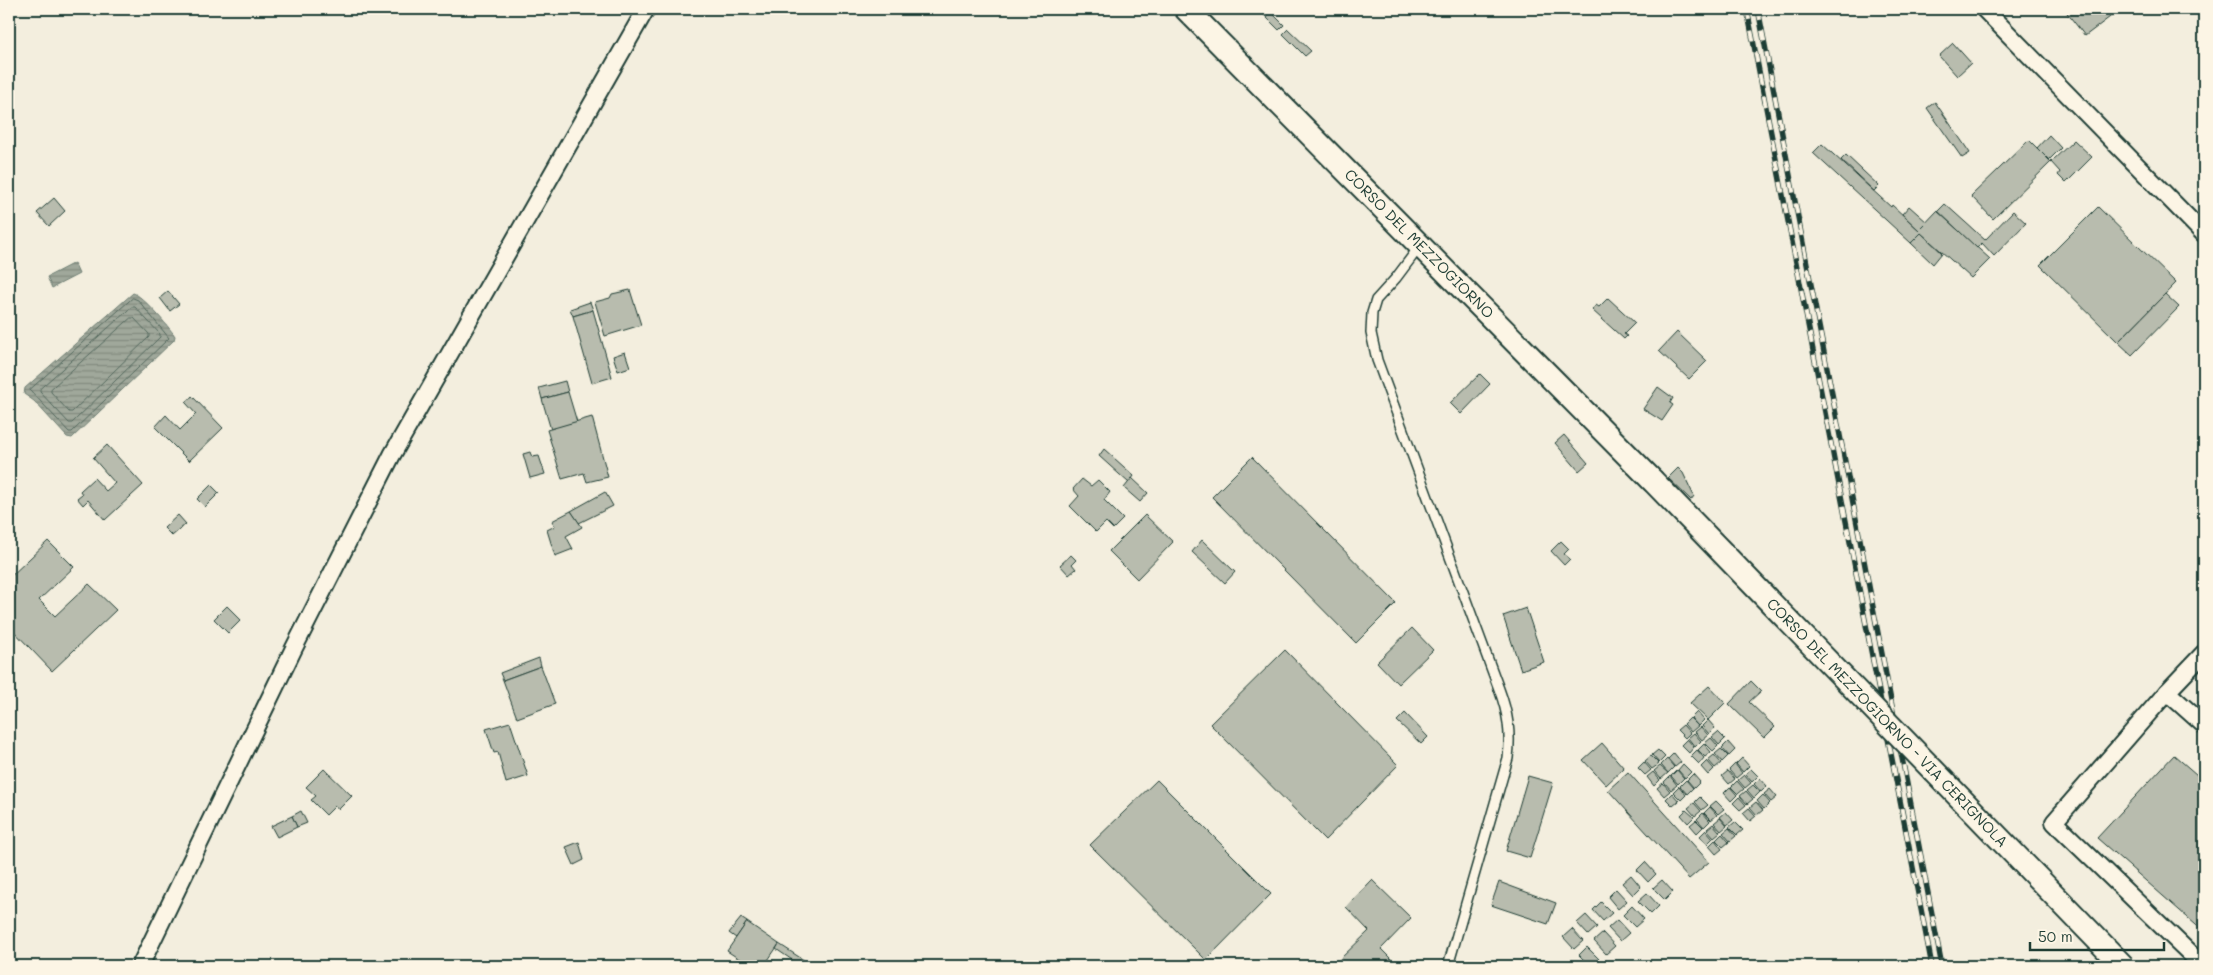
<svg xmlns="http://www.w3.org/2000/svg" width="2213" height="975" font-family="Mali,sans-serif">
<defs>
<pattern id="water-rules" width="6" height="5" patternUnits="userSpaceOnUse" patternTransform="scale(1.25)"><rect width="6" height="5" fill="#a0a89b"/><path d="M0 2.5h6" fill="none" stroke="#828a7f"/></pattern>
</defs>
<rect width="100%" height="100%" fill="#f3eede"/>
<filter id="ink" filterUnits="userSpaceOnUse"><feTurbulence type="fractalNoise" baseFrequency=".02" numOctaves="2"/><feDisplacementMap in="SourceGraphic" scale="10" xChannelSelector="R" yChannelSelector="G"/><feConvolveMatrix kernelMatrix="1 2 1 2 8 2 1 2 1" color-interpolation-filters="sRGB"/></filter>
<g filter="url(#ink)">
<g fill="url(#water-rules)" stroke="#6c7d72">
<path d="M74,263L79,274L52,288L47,277Z"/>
<path d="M133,293C142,295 169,327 175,336L174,340L72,438L67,437L34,401L24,394L25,388Z"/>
</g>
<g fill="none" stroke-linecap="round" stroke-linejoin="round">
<g stroke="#53685d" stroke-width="1">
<path d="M133,298L138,300L169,338L72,432H69L30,390Z"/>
<path d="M132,307H135L160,334V337L72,423H69L40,392V389Z"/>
<path d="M131,318H134L149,334V337L72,412H69L51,392V389Z"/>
</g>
</g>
<g fill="#b8bcae" stroke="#1f3d34">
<path d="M1258,9H1268L1284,25L1279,30Z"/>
<path d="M2064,9H2110L2114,14L2085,36Z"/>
<path d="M1288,29L1311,51L1305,56L1283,34Z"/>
<path d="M1953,43L1971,63L1957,76L1939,56Z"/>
<path d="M1935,102L1970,153L1962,158L1927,108Z"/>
<path d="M2049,135L2061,148L2049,160L2037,148Z"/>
<path d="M2029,140L2051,162L1993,219L1971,196Z"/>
<path d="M2074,140L2092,157L2066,183L2058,175L2060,172L2051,162Z"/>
<path d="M1822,144L1891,207L1892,205L1919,230L1937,211L1990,259L1971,278L1921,233L1911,243L1813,153Z"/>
<path d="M1846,155L1879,186L1874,191L1841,160Z"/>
<path d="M54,198L65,211L49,226L37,213Z"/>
<path d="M1945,204L1985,240L2013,211L2026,223L1994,256L1982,243L1977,248L1938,211Z"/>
<path d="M1909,206L1927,222L1919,230L1902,214Z"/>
<path d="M2098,207L2176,283L2118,342L2040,265Z"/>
<path d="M1921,233L1942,253L1933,264L1911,243Z"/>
<path d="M630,290L641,325L605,336L595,302L610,298L612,294Z"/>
<path d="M168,291L179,304L170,311L160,298Z"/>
<path d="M2165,294L2179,307L2132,355L2118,342Z"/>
<path d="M1608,298L1635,323L1624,334L1627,336L1624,339L1592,310L1596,305L1599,307Z"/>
<path d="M590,302L593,310L573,316L570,309Z"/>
<path d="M593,310L612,377L592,383L573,316Z"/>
<path d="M1677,332L1707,361L1689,379L1659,351Z"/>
<path d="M625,352L630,367L618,371L613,356Z"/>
<path d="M1480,374L1490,384L1461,414L1450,403Z"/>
<path d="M565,381L568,392L542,399L539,388Z"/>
<path d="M1658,387L1673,398L1670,403L1673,405L1662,421L1643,409Z"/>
<path d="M568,392L577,422L551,430L542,399Z"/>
<path d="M192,396L223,428L189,461L155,427L166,415L180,430L196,414L186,403Z"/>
<path d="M592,417L608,477L587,482L584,473L562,479L547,430Z"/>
<path d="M1564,435L1588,463L1579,471L1555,443Z"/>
<path d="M107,445L143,485L105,520L88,500L83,505L77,498L82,494L80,491L94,478L106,491L115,483L93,458Z"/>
<path d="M1104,449L1134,476L1129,483L1099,456Z"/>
<path d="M530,452L532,457L539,456L545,474L530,478L523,454Z"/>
<path d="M1252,457L1396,603L1356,643L1212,497Z"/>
<path d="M1678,468L1683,473L1694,496L1691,500L1668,478Z"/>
<path d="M1132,478L1148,493L1140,502L1124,488Z"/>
<path d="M1082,479L1091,486L1098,480L1110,492L1104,500L1123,519L1113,529L1106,522L1096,532L1070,506L1079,496L1073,489Z"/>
<path d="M211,485L219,493L205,507L197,499Z"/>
<path d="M605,492L613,506L579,523L571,511Z"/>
<path d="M571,511L582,527L566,536L573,549L555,556L547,530L555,526L552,521Z"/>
<path d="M178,515L186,524L172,536L164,528Z"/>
<path d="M1145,515L1173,542L1137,579L1109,551Z"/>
<path d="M1202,540L1235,572L1225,583L1192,552Z"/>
<path d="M48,541L74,567L39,600L55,616L89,584L116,610L52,671L9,626V578Z"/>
<path d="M1561,541L1569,549L1564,554L1570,559L1564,565L1551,551Z"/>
<path d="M1071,555L1076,560L1072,564L1076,569L1069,575L1060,565Z"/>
<path d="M227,606L241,620L228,633L214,619Z"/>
<path d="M1526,608L1544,662L1521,670L1503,616Z"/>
<path d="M1412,628L1433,650L1398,684L1377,662Z"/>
<path d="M1285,650L1398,765L1325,840L1210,724Z"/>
<path d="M539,658L541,666L503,680L500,673Z"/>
<path d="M541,666L555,704L517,718L503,680Z"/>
<path d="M1751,681L1761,691L1749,702L1775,727L1764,738L1729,704Z"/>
<path d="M1709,686L1725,703L1708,720L1690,703Z"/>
<path d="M1697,712L1704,720L1698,726L1691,718Z"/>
<path d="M1405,713L1428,737L1421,744L1397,721Z"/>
<path d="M1690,718L1698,726L1691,732L1684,724Z"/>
<path d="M1708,720L1715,728L1709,734L1702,726Z"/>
<path d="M510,722L528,776L506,783L498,752L494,753L486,729Z"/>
<path d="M1683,725L1690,733L1685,738L1677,730Z"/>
<path d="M1701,727L1708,735L1702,740L1695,732Z"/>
<path d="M1718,732L1725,739L1719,745L1712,737Z"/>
<path d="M1694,733L1701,741L1695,747L1688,738Z"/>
<path d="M1711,738L1718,746L1713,751L1705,743Z"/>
<path d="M1687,739L1694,747L1689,753L1681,745Z"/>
<path d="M1728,742L1735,750L1729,756L1722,748Z"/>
<path d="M1602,743L1624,768L1606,785L1583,760Z"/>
<path d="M1704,744L1711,752L1705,757L1698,750Z"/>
<path d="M1721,749L1728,756L1722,762L1715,754Z"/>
<path d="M1658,750L1665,757L1659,763L1652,755Z"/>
<path d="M1697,750L1704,758L1699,764L1691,756Z"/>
<path d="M1674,753L1681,762L1675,767L1668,759Z"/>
<path d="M1714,755L1721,763L1715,768L1708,760Z"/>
<path d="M2174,755L2204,781V932L2097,838Z"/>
<path d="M1651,756L1659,764L1652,769L1645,761Z"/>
<path d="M1742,758L1749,766L1743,772L1736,764Z"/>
<path d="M1667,759L1674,767L1668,773L1661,765Z"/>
<path d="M1707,761L1714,769L1708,775L1701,767Z"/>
<path d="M1644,762L1651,770L1645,775L1638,768Z"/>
<path d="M1683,764L1691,772L1685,778L1678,770Z"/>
<path d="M1735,764L1742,773L1736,778L1729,770Z"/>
<path d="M1660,766L1668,773L1661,779L1654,771Z"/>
<path d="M324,769L352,796L339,809L335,806L326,815L311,800L316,796L306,787Z"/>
<path d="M1751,769L1758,776L1752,782L1745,774Z"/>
<path d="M1677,770L1684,778L1678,784L1671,776Z"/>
<path d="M1728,771L1735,779L1729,784L1722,776Z"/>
<path d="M1628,772L1709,862L1689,879L1608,790Z"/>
<path d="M1653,772L1660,780L1654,786L1647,777Z"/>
<path d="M1693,774L1700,782L1694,788L1687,780Z"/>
<path d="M1744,775L1751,783L1745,788L1738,780Z"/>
<path d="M1528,776L1553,783L1530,858L1506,851Z"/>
<path d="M1670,776L1677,785L1671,790L1664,782Z"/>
<path d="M1760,778L1767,786L1761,792L1754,784Z"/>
<path d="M1157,780L1271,894L1206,960L1090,845Z"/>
<path d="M1686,780L1693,788L1687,794L1680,786Z"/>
<path d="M1737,781L1744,789L1738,794L1731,787Z"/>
<path d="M1663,783L1670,791L1664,796L1657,788Z"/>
<path d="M1753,785L1760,792L1754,798L1747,790Z"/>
<path d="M1679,786L1686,795L1681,800L1673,792Z"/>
<path d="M1730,787L1737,795L1731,801L1724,793Z"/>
<path d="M1770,789L1777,797L1771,802L1764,794Z"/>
<path d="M1746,791L1753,799L1747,804L1740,796Z"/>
<path d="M1672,793L1679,801L1673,806L1666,799Z"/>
<path d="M1763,795L1770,803L1764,809L1757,801Z"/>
<path d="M1700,797L1708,805L1702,810L1695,802Z"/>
<path d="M1739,797L1746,805L1740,810L1733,803Z"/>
<path d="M1716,801L1724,809L1718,814L1710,806Z"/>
<path d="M1756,802L1763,810L1757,815L1750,807Z"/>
<path d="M1694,803L1701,811L1695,816L1688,808Z"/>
<path d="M1710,807L1717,815L1711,820L1704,813Z"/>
<path d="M1749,808L1756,816L1750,821L1743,813Z"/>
<path d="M1686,810L1694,817L1688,823L1681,815Z"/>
<path d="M301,811L307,823L297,827L292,816Z"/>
<path d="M1726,812L1733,820L1727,825L1720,817Z"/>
<path d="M1703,813L1710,821L1704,827L1697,819Z"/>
<path d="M292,816L297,827L277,837L271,826Z"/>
<path d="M1720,818L1727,826L1721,831L1714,823Z"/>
<path d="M1696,820L1703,827L1697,833L1690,825Z"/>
<path d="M1735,822L1743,830L1737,835L1729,827Z"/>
<path d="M1713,824L1720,832L1714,837L1707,829Z"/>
<path d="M1729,828L1736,836L1730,841L1723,833Z"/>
<path d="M1706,830L1713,838L1707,844L1700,836Z"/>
<path d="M1722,834L1729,842L1723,847L1716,840Z"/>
<path d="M1715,840L1722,849L1716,854L1709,846Z"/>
<path d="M579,842L584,860L574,865L566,847Z"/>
<path d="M1645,862L1656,874L1648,882L1637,870Z"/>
<path d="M1631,875L1641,887L1633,895L1622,883Z"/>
<path d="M1372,880L1411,918L1381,949L1398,966H1345L1339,960L1369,931L1346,907Z"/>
<path d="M1662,880L1673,892L1665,900L1653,888Z"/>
<path d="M1499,882L1556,903L1548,924L1491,905Z"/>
<path d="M1616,889L1627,901L1618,909L1608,897Z"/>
<path d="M1647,893L1659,906L1651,914L1638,901Z"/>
<path d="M1601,902L1612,913L1603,921L1593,910Z"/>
<path d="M1632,906L1644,919L1635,927L1623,915Z"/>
<path d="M1586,915L1597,927L1588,935L1577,923Z"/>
<path d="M741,918L747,922L736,938L729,933Z"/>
<path d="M1617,920L1629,933L1620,941L1608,928Z"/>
<path d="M747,922L779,944L764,966H750L727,951Z"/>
<path d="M1572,929L1583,941L1574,949L1563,937Z"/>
<path d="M1603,933L1615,946L1606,954L1594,941Z"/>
<path d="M779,944L813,966H801L776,949Z"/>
<path d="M1587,947L1600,960L1593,966H1590L1579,955Z"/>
</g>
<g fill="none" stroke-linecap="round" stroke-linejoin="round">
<defs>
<path id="lane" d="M1420,246L1396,278L1376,300L1372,313L1371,333L1377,360L1499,689C1508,713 1511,733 1508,758L1448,966"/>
<g id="street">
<path d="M1984,9L2204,234"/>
<path d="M2204,653L2167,692L2204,725"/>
<path d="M2167,692L2054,822L2203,966"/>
<path d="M140,966L294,648L392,455L646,9"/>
</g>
<path id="secondary" d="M1186,9L1652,480"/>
</defs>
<use href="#lane" stroke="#1f3d34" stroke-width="12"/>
<use href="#street" stroke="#1f3d34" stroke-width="20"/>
<use href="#secondary" stroke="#1f3d34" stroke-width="26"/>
<use href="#lane" stroke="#fcf5e5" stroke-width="9"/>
<use href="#street" stroke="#fcf5e5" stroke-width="16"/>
<use href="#secondary" stroke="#fcf5e5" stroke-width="22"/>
<defs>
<g id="rail">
<path d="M1747,9L1932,966"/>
<path d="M1758,9L1942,966"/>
</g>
</defs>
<use href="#rail" stroke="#1f3d34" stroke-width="5.5"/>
<use href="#rail" stroke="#fcf5e5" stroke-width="4" stroke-dasharray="11" stroke-linecap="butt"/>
<defs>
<path id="secondary-bridge" d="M1652,480L2123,966"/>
</defs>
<use href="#secondary-bridge" stroke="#1f3d34" stroke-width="26" stroke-linecap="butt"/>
<use href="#secondary-bridge" stroke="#fcf5e5" stroke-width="22"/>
</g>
</g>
<g text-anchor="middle" stroke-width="4" stroke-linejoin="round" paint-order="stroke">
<g font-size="15" fill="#1f3d34" stroke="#fcf5e5">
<text transform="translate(1419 244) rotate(45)" y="5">CORSO DEL MEZZOGIORNO</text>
<text transform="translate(1887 723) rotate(46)" y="5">CORSO DEL MEZZOGIORNO - VIA CERIGNOLA</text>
</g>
</g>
<rect width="2213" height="975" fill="none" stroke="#fcf5e5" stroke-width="30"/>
<rect x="15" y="15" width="2183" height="945" fill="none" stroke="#1f3d34" stroke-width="2" filter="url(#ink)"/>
<path d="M2030 942v8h134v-8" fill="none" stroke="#1f3d34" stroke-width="2.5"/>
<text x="2038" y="942" font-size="15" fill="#1f3d34" stroke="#fcf5e5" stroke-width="4" paint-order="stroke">50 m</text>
</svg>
